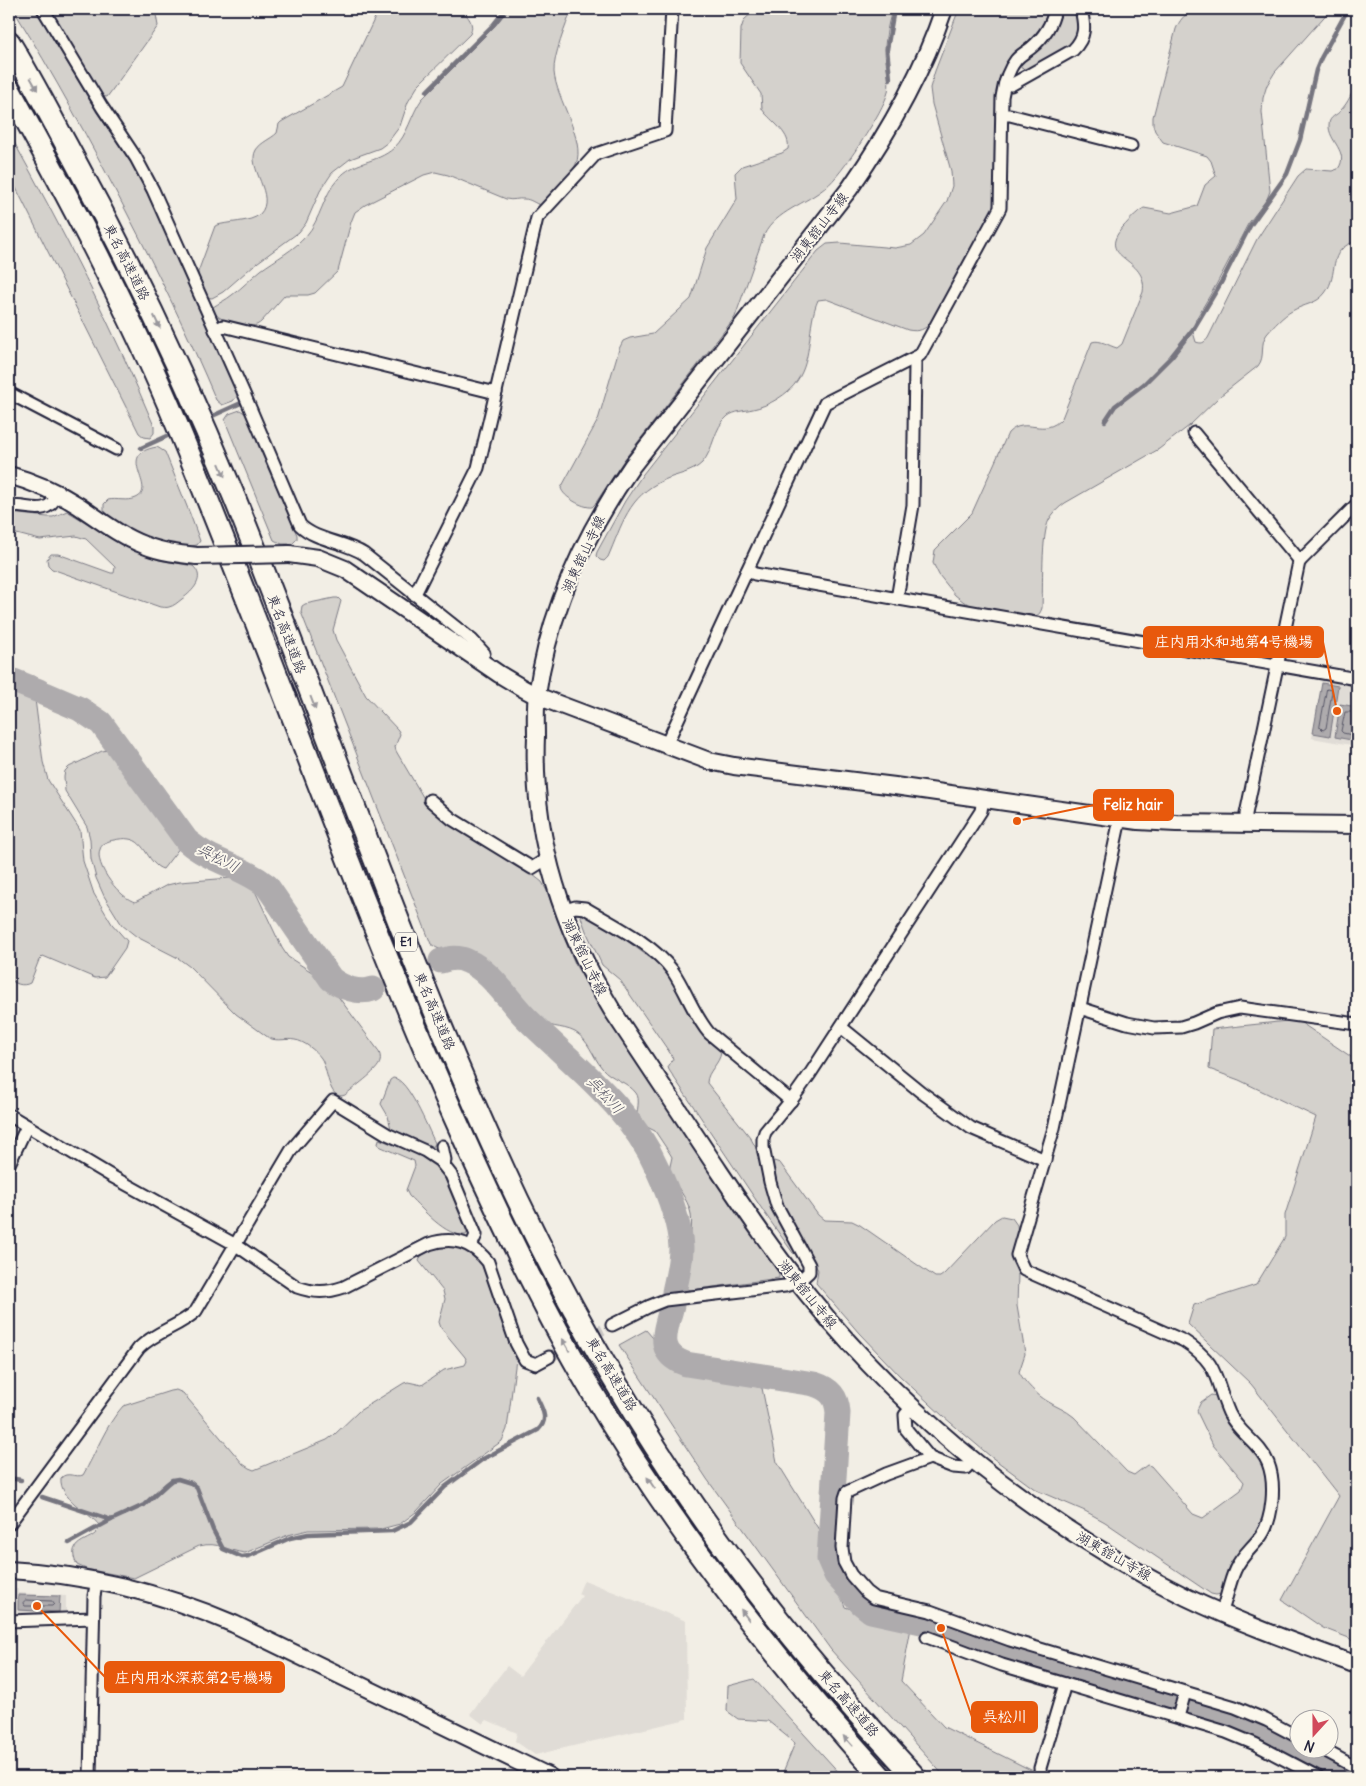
<svg xmlns="http://www.w3.org/2000/svg" width="1366" height="1786" font-family="Delius,'Klee One',sans-serif">
<rect width="100%" height="100%" fill="#f2eee5"/>
<filter id="ink" filterUnits="userSpaceOnUse"><feTurbulence type="fractalNoise" baseFrequency=".02" numOctaves="2"/><feDisplacementMap in="SourceGraphic" scale="10" xChannelSelector="R" yChannelSelector="G"/><feConvolveMatrix kernelMatrix="1 2 1 2 8 2 1 2 1" color-interpolation-filters="sRGB"/></filter>
<g filter="url(#ink)">
<g fill="#e0dcd6">
<path d="M1322,678L1357,684V746L1312,738Z"/>
<path d="M584,1580L686,1621L687,1719L535,1755L515,1741L517,1733L487,1720L483,1724L470,1714L507,1666L520,1676L582,1596L578,1594Z"/>
<path d="M9,1589H18V1593L66,1596V1616L9,1618Z"/>
</g>
<g fill="#d4d1cc" stroke="#7b7a84">
<path d="M13,9H35L96,111L130,161L147,193L237,392V396L233,401L222,405L216,400C189,336 158,273 126,211C91,143 54,75 13,9Z"/>
<path d="M47,9H155L158,26L110,93L107,97L101,96Z"/>
<path d="M379,9H461C468,17 475,23 470,34L419,84L408,102L400,126L388,142L380,148L350,159L332,173L320,191L306,223L299,232L254,265L223,292L212,298L205,297L198,278V272L215,226C227,221 251,223 260,214C277,196 246,167 256,150C261,142 271,139 277,133L279,124L281,122L342,87Z"/>
<path d="M508,9H572C566,25 553,56 554,72C556,99 586,140 576,164C570,179 554,191 544,203L541,205C535,204 531,199 524,199C518,198 513,201 506,199L448,175L435,172L424,175L365,205L355,212L351,222L338,271L315,293L308,295H285L262,321C250,334 225,322 213,313V307C219,303 226,300 232,295C242,288 251,278 261,270C276,259 294,250 306,236C321,219 323,195 338,179C354,160 376,164 394,148C408,135 411,114 422,99L495,26Z"/>
<path d="M756,9H892C889,22 885,36 885,50C885,64 891,78 888,92C884,110 841,176 826,187C806,204 776,211 764,235L735,317L624,460L595,504L592,507C583,508 563,497 561,488L598,420L619,349L623,341L630,338L653,334L691,299L707,248L737,199L735,173L742,166L782,153L788,149C791,135 774,123 765,113L762,109L761,94L740,63L741,29L744,20Z"/>
<path d="M959,9H1050C1041,36 1029,42 1009,61L994,206L989,217L932,321C925,330 919,332 908,330L826,299L818,300C807,325 813,358 797,381C789,394 768,406 753,409C744,411 735,411 728,416C713,428 714,450 702,463C692,473 677,474 664,480C628,496 622,525 608,557L604,561L600,560L596,556L597,552L625,501L643,474L818,251L827,244L840,243L895,248L911,245L924,235L947,201L952,186L951,171L932,104L930,88L935,71Z"/>
<path d="M1060,9H1076C1079,23 1081,35 1070,45L1027,70L1021,68V62Z"/>
<path d="M1212,9H1331L1275,72L1267,85L1263,98L1262,112L1270,191L1267,199L1248,224L1216,285L1196,319L1193,332L1196,342C1202,344 1204,343 1208,338L1257,239L1298,176L1306,169L1332,171L1338,169C1350,152 1328,141 1329,125C1329,116 1337,116 1341,110C1348,103 1353,91 1357,82V241C1325,250 1340,274 1325,293C1317,304 1304,304 1292,311C1283,316 1274,326 1267,334C1259,344 1266,356 1258,366L1220,396L1189,426L1159,449L1065,503C1058,508 1053,513 1049,520C1041,535 1043,588 1042,608C1040,614 1038,616 1032,617L976,607L964,602L955,595L939,575L933,563L935,550L972,513L1008,433C1026,415 1044,439 1062,418L1092,342C1100,339 1109,346 1117,348L1122,344L1143,292C1149,256 1094,260 1123,227C1130,220 1135,213 1144,208L1171,213L1197,206L1205,185L1216,176L1211,161L1207,156L1163,142L1155,131L1153,125V117L1176,29C1184,10 1193,11 1212,9Z"/>
<path d="M9,133C62,228 112,326 154,426V433L150,438L144,437L139,433L9,174Z"/>
<path d="M240,410L246,414L297,535V539L292,544H282L274,540L226,423L225,420L229,414Z"/>
<path d="M157,447L165,452L190,514L200,541L197,545C172,551 119,529 104,510V504L108,500C116,498 128,502 136,498C159,488 113,454 157,447Z"/>
<path d="M67,511L125,546L142,554L159,560L193,566C206,578 193,591 182,599C178,602 174,606 169,607C167,608 162,607 160,607L52,569L48,565L47,559L51,554H58L111,573H114L115,567L86,539L76,536L40,540L9,532V513L48,517H53Z"/>
<path d="M334,598H338L341,601L333,630L336,640L366,696L398,730L400,734L395,747L396,751L426,802L450,823L533,875L542,882L547,891L565,940L576,966L604,1014L747,1228L779,1273V1278L691,1290L686,1289L682,1286V1280C685,1263 694,1230 691,1214C688,1198 675,1186 669,1171L672,1157L669,1152L655,1131L641,1124L637,1119C636,1112 641,1099 636,1093C628,1082 611,1079 602,1068C593,1057 588,1039 575,1032C561,1025 548,1029 533,1017C512,1001 500,975 476,961C462,952 444,955 431,944L301,612L302,606L305,604Z"/>
<path d="M9,684L26,691L35,699L43,762L48,780L80,830L83,861L94,894L112,924L127,941L125,948L105,977L95,978L43,956L39,960L30,983C23,987 13,984 9,977Z"/>
<path d="M108,750L114,751L119,756L178,838L180,847L163,869C148,865 146,841 129,839C124,838 119,839 114,840C78,845 116,897 135,902L167,885L180,882L230,878L240,879L250,884L256,893L282,948L288,957L323,979L331,987L378,1050C380,1054 381,1057 380,1062C378,1071 353,1088 345,1095C328,1102 328,1068 321,1058C316,1051 304,1041 295,1040C286,1038 278,1042 269,1038L236,1014L190,967L178,958L137,937L122,925L104,896L96,878L91,859L90,839L87,827L65,791L64,777L65,771L69,767L102,751Z"/>
<path d="M581,914H585L619,935L661,966L675,984L697,1027L721,1052C720,1064 707,1071 707,1083L750,1137L756,1148L768,1196L796,1254L793,1253L766,1215L669,1070L668,1067L673,1059L672,1056L620,980L602,965L586,931L581,917Z"/>
<path d="M1297,1020L1350,1056L1357,1065V1645L1349,1638L1323,1628L1282,1600L1339,1496L1251,1384L1188,1324L1194,1305L1256,1285L1285,1237V1215L1316,1117L1239,1080L1209,1069L1212,1029Z"/>
<path d="M393,1078C408,1078 428,1129 435,1143L433,1147L403,1136L391,1129L388,1116L381,1104L390,1080Z"/>
<path d="M379,1139L423,1156L437,1164L446,1177L468,1227V1231L466,1235C445,1237 423,1209 409,1196L406,1190L415,1166L414,1161L379,1146L378,1144Z"/>
<path d="M774,1161L780,1163L818,1215L824,1220L852,1221L860,1225L935,1277H940L944,1274L995,1220L1002,1216L1012,1218L1017,1225L1018,1233L1012,1255L1018,1274L1017,1306L1024,1347L1025,1354L1019,1372C1025,1383 1037,1395 1047,1401C1056,1407 1066,1410 1074,1417L1127,1472L1134,1475L1147,1465L1151,1466L1193,1514L1203,1518L1241,1490L1244,1482L1213,1445L1198,1414L1197,1410L1201,1402L1211,1395L1216,1396L1231,1427L1259,1456L1264,1467L1266,1478V1504L1262,1525L1221,1594L1216,1595L1211,1594L1105,1522L1085,1511L1036,1490L990,1456L944,1417L900,1376L859,1333L816,1283L818,1270L782,1204L778,1193L772,1165Z"/>
<path d="M441,1246C459,1245 471,1251 482,1265L516,1359L507,1429L502,1441L442,1484L416,1512L400,1524L381,1529L308,1530L288,1535L245,1553C227,1551 219,1541 199,1546L134,1578L86,1569L77,1565C63,1537 97,1543 100,1526C88,1511 59,1499 61,1478C67,1471 76,1478 83,1475C96,1453 105,1426 123,1406L170,1391L176,1390L183,1393L243,1464L249,1468L254,1470L327,1440L334,1435L359,1411L404,1383L408,1382L422,1385L444,1370L465,1365L467,1361L465,1357L441,1328L439,1322L445,1299L443,1291L419,1261L421,1256L431,1250Z"/>
<path d="M646,1330L679,1368L762,1388L777,1462L819,1530L845,1607L911,1628L901,1681L944,1727L1031,1770L1057,1777H945L831,1650L707,1479L619,1345Z"/>
<path d="M754,1679L843,1777H781L795,1743L768,1721L738,1719L727,1711L728,1686Z"/>
</g>
<g fill="#aeabad" stroke="#76747f">
<path d="M1322,683L1338,686L1330,736L1313,733Z"/>
<path d="M1340,704L1357,707V741L1335,737Z"/>
<path d="M18,1595L60,1596L59,1612L18,1610Z"/>
</g>
<g fill="none" stroke-linecap="round" stroke-linejoin="round">
<g stroke="#5a5969" stroke-width="1">
<path d="M1327,689L1331,690L1332,692L1326,728L1323,730L1320,727Z"/>
<path d="M1357,712H1345L1341,731L1343,733L1357,736"/>
<path d="M26,1600L52,1601L54,1604L52,1606H25L23,1603Z"/>
</g>
<g stroke="#76747f" stroke-width="4.5">
<path d="M890,79L887,49L894,9"/>
<path d="M427,91L494,24L506,9"/>
<path d="M208,418L241,403"/>
<path d="M1105,421L1115,406L1144,384L1171,357L1194,328L1222,281L1250,226L1287,174L1300,140L1316,70L1321,58L1348,9"/>
<path d="M141,448L174,433"/>
<path d="M9,1478L21,1480"/>
<path d="M42,1497L111,1520"/>
<path d="M69,1543L111,1520L144,1505L167,1484L172,1480L178,1479L191,1483L197,1488L213,1530L223,1549L242,1557L249,1556L290,1538L308,1534L392,1531L411,1522L445,1487L483,1459L538,1430C549,1420 543,1410 537,1398"/>
</g>
<g stroke="#aeabad" stroke-width="25">
<path d="M9,679L39,691"/>
<path d="M45,694L80,709L101,723L187,841C211,862 242,866 267,886L331,979C343,988 359,994 373,989"/>
<path d="M441,961C449,958 459,957 467,961C491,971 508,1000 526,1018C573,1065 630,1106 657,1168C668,1192 680,1221 681,1248C681,1263 677,1278 674,1292"/>
<path d="M672,1305C666,1330 654,1353 686,1364L814,1384C830,1389 837,1397 838,1413L829,1559L836,1575L861,1603L871,1611L926,1623L1006,1652L1230,1720L1260,1732L1346,1777"/>
</g>
<path stroke="#c8c5c3" stroke-width="11" stroke-dasharray="11 5.5" stroke-linecap="butt" d="M549,1357L612,1325"/>
<defs>
<g id="street">
<path d="M43,9L102,107L136,158L153,190L245,396L300,525C316,541 344,541 364,554L472,640L484,653L478,660"/>
<path d="M1005,83L1011,85L1073,50C1086,37 1085,26 1081,9"/>
<path d="M1002,115H1010L1131,146"/>
<path d="M215,330L223,326L496,393"/>
<path d="M9,393L116,449"/>
<path d="M1194,433L1300,561"/>
<path d="M9,506C30,505 46,518 58,494"/>
<path d="M747,571L755,574L1357,679"/>
<path d="M413,594L417,590L478,468L537,218L596,154L665,131L672,9"/>
<path d="M897,599L913,505L915,363L913,359"/>
<path d="M666,745L825,403L920,355L1000,208L1002,97C1004,84 1008,70 1016,60C1020,55 1026,52 1031,48C1043,38 1052,25 1055,9"/>
<path d="M430,800L452,819L532,868L540,863L548,861"/>
<path d="M1120,819L1054,1128L1017,1255L1024,1270L1184,1341C1220,1364 1214,1379 1229,1413C1238,1433 1260,1443 1268,1463C1276,1483 1273,1519 1261,1536C1252,1548 1241,1556 1235,1570C1229,1583 1227,1599 1221,1613"/>
<path d="M1246,823V814L1299,562L1357,504"/>
<path d="M563,911L575,907L585,908C613,925 652,943 672,970C686,990 693,1014 709,1033L791,1101"/>
<path d="M1080,1008L1127,1023L1154,1028L1181,1027L1194,1023L1217,1013L1240,1008L1357,1024"/>
<path d="M841,1027L921,1092L971,1128L1045,1160"/>
<path d="M9,1115L113,1177L236,1245L297,1287C314,1293 327,1293 344,1287L429,1244C453,1236 472,1242 488,1262L516,1343L525,1360L536,1364L549,1357"/>
<path d="M442,1146L445,1160L442,1163"/>
<path d="M9,1164L27,1126"/>
<path d="M612,1325L650,1306L665,1300L785,1286L798,1282L809,1272V1265L777,1206L770,1182L763,1147V1139L765,1132L793,1098L810,1074L981,811L983,798"/>
<path d="M912,1407L905,1415L906,1429L930,1458L953,1467L966,1468L973,1460"/>
<path d="M930,1458L886,1474L847,1492L845,1498L842,1548L844,1562L851,1575L866,1592L874,1598L930,1611L1010,1640L1235,1707L1266,1720L1298,1737"/>
<path d="M9,1524L139,1348C156,1331 179,1327 196,1311L292,1149L333,1101L387,1134L425,1151L440,1161L451,1175L476,1235L471,1246"/>
<path d="M9,1621L93,1618"/>
<path d="M927,1637L1002,1665L1226,1732L1255,1744L1318,1777"/>
<path d="M1178,1717L1185,1692"/>
<path d="M1320,1748L1357,1768"/>
<path d="M90,1777L94,1596L97,1580"/>
<path d="M1041,1777L1040,1768L1065,1684"/>
</g>
<g id="secondary">
<path d="M944,9C922,74 889,132 850,188L632,466C584,535 549,611 537,695C535,708 536,723 536,736C532,834 561,926 612,1010C645,1059 678,1109 711,1159C742,1205 773,1252 809,1296C911,1422 1041,1525 1186,1597C1242,1624 1299,1644 1357,1665"/>
<path d="M9,475C34,482 57,492 79,506C100,520 120,536 144,545C161,552 179,554 197,556"/>
<path d="M289,554L318,558L345,569L499,674L524,689L537,696L709,761L734,766L895,786L1138,821L1176,823L1357,825"/>
<path d="M9,1570C87,1574 162,1593 234,1624L550,1777"/>
</g>
<g id="highway">
<path d="M9,42C30,76 48,111 67,146C129,259 184,375 233,494C329,729 409,971 518,1200C588,1347 678,1493 779,1620C822,1674 868,1726 915,1777"/>
<path d="M9,89C66,193 122,297 169,406C273,651 357,903 467,1145C504,1227 543,1308 588,1385C671,1526 772,1656 881,1777"/>
</g>
</defs>
<use href="#street" stroke="#22223b" stroke-width="15"/>
<use href="#secondary" stroke="#22223b" stroke-width="20"/>
<use href="#highway" stroke="#22223b" stroke-width="25"/>
<use href="#street" stroke="#fbf7ec" stroke-width="11"/>
<use href="#secondary" stroke="#fbf7ec" stroke-width="16"/>
<use href="#highway" stroke="#fbf7ec" stroke-width="21"/>
<defs>
<path id="secondary-bridge" d="M197,556L289,554"/>
</defs>
<use href="#secondary-bridge" stroke="#22223b" stroke-width="20" stroke-linecap="butt"/>
<use href="#secondary-bridge" stroke="#fbf7ec" stroke-width="16"/>
</g>
<defs><path id="oneway-solid" d="M-6-.8H1V-3.2L6.5 0L1 3.2V.8H-6Z" transform="scale(1.25)"/></defs>
<g fill="#99979c">
<use href="#oneway-solid" transform="translate(34 84) rotate(61)"/>
<use href="#oneway-solid" transform="translate(157 322) rotate(65)"/>
<use href="#oneway-solid" transform="translate(222 470) rotate(67)"/>
<use href="#oneway-solid" transform="translate(313 703) rotate(69)"/>
<use href="#oneway-solid" transform="translate(566 1345) rotate(-119)"/>
<use href="#oneway-solid" transform="translate(651 1483) rotate(-124)"/>
<use href="#oneway-solid" transform="translate(745 1615) rotate(-127)"/>
<use href="#oneway-solid" transform="translate(848 1741) rotate(-132)"/>
</g>
</g>
<g text-anchor="middle" stroke-width="4" stroke-linejoin="round" paint-order="stroke">
<rect fill="#fbf7ec" stroke="#636270" stroke-width="1" x="395" y="932.5" width="22" height="19" rx="4"/>
<g font-size="12" font-weight="bold" fill="#22223b">
<text x="406" y="946">E1</text>
</g>
<g font-size="14" fill="#22223b" stroke="#fbf7ec">
<text transform="translate(819 227) rotate(-52)" y="5">湖東舘山寺線</text>
<text transform="translate(127 262) rotate(63)" y="5">東名高速道路</text>
<text transform="translate(583 554) rotate(-65)" y="5">湖東舘山寺線</text>
<text transform="translate(287 634) rotate(69)" y="5">東名高速道路</text>
<text transform="translate(585 957) rotate(64)" y="5">湖東舘山寺線</text>
<text transform="translate(435 1011) rotate(67)" y="5">東名高速道路</text>
<text transform="translate(808 1294) rotate(51)" y="5">湖東舘山寺線</text>
<text transform="translate(612 1374) rotate(59)" y="5">東名高速道路</text>
<text transform="translate(1114 1556) rotate(30)" y="5">湖東舘山寺線</text>
<text transform="translate(849 1703) rotate(49)" y="5">東名高速道路</text>
</g>
<g font-size="15" font-style="italic" fill="#535263" stroke="#fbf7ec">
<text transform="translate(218 858) rotate(27)" y="5">呉松川</text>
<text transform="translate(605 1095) rotate(47)" y="5">呉松川</text>
</g>
</g>
<path fill="none" stroke="#e8590c" stroke-width="2" d="M1337 711L1323 642M1017 821L1094 805M37 1606L105 1677M941 1628L972 1717"/>
<g fill="#e8590c" stroke="#fbf7ec" stroke-width="2">
<circle cx="1337" cy="711" r="5"/>
<circle cx="1017" cy="821" r="5"/>
<circle cx="37" cy="1606" r="5"/>
<circle cx="941" cy="1628" r="5"/>
</g>
<g fill="#e8590c" stroke="#e8590c" stroke-width="2">
<rect x="1144" y="627" width="179" height="30" rx="5"/>
<rect x="1094" y="790" width="79" height="30" rx="5"/>
<rect x="105" y="1662" width="179" height="30" rx="5"/>
<rect x="972" y="1702" width="65" height="30" rx="5"/>
</g>
<g font-size="15" text-anchor="middle" font-weight="bold" fill="#fff">
<text x="1234" y="647">庄内用水和地第4号機場</text>
<text x="1133" y="810">Feliz hair</text>
<text x="194" y="1683">庄内用水深萩第2号機場</text>
<text x="1005" y="1722">呉松川</text>
</g>
<rect width="1366" height="1786" fill="none" stroke="#fbf7ec" stroke-width="30"/>
<rect x="15" y="15" width="1336" height="1756" fill="none" stroke="#22223b" stroke-width="2" filter="url(#ink)"/>
<g transform="translate(1314 1734) rotate(201)"><circle r="24" fill="#fbf7ec" stroke="#a4a2a5"/>
<path d="M0-4L9 19L0 12L-9 19Z" fill="#d1495b"/>
<text y="-8" font-size="14" font-weight="bold" text-anchor="middle" fill="#22223b">N</text>
</g>
</svg>
